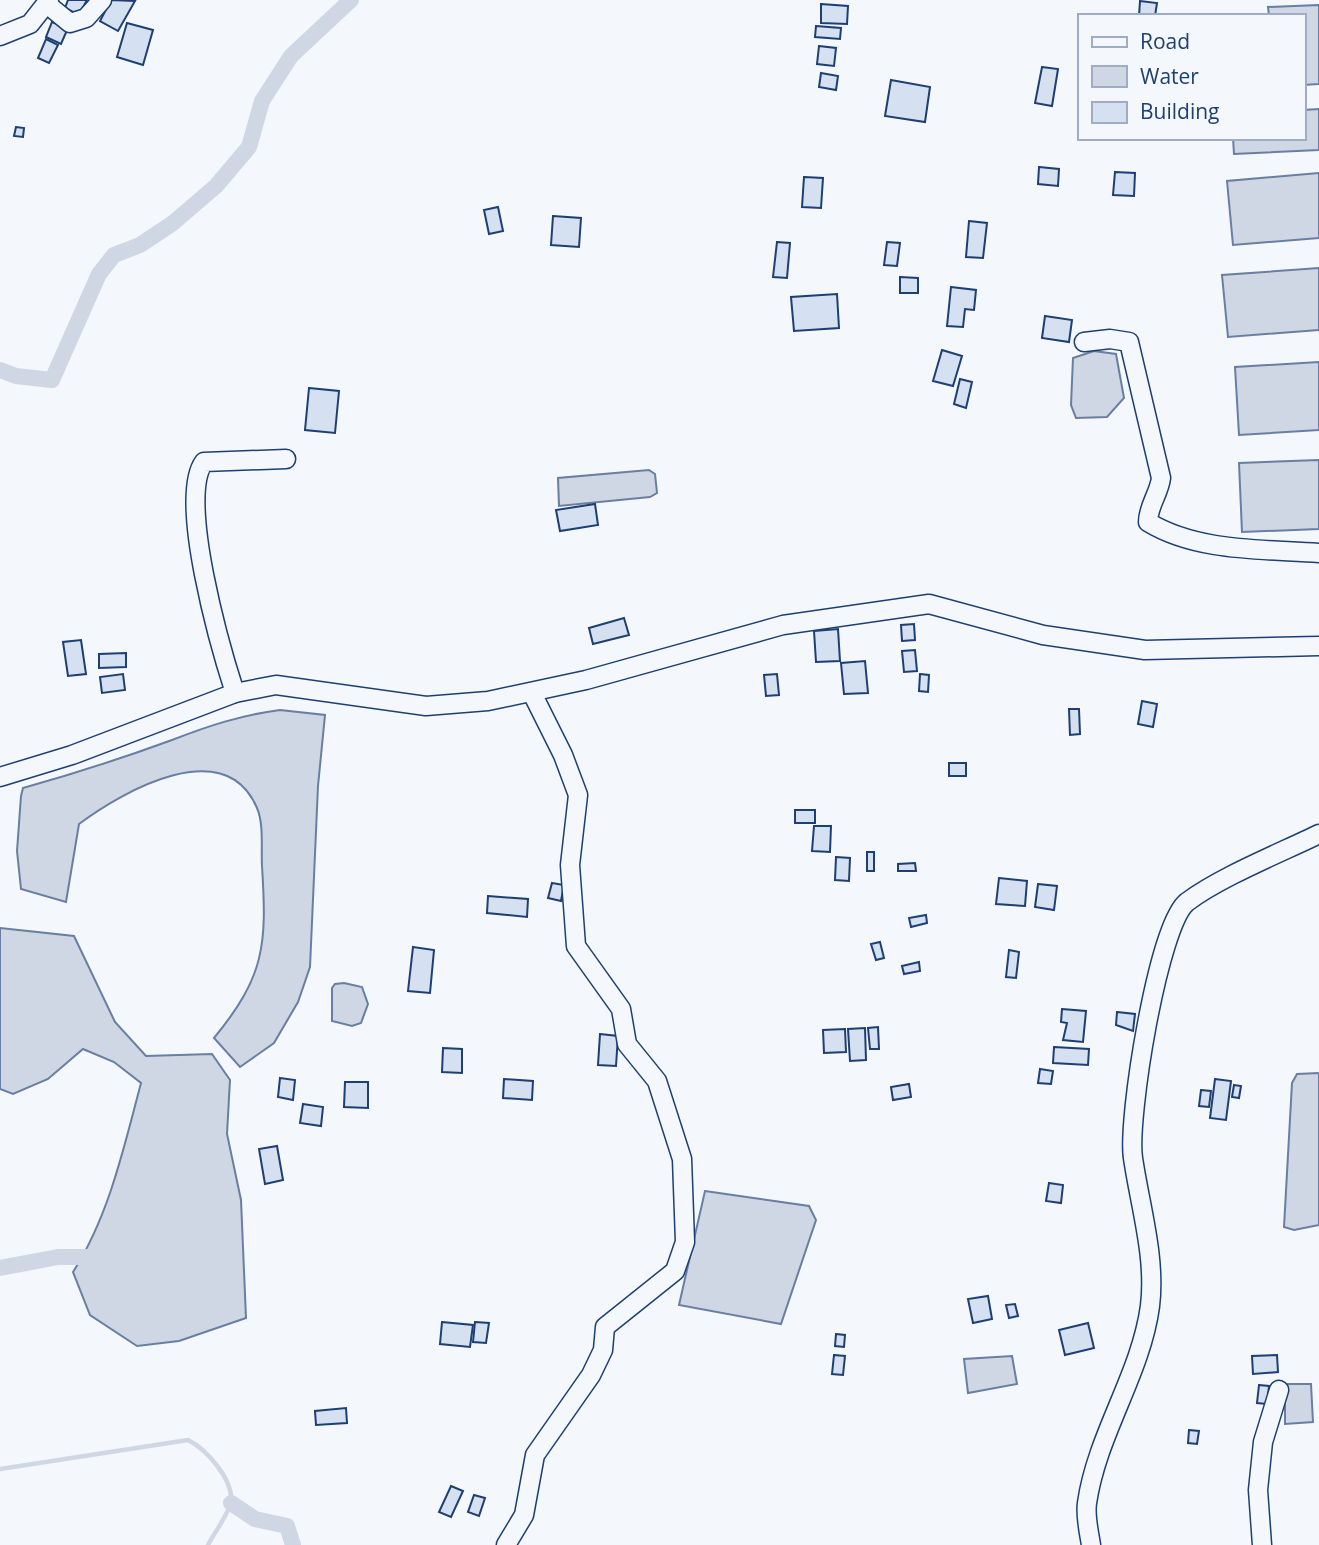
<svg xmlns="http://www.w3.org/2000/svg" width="1319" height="1545" font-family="'Open Sans',sans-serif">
<rect width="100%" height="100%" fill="#f4f7fb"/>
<g fill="#cfd7e4" stroke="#687fa3" stroke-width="2">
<path d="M1319,5V84L1303,85V16H1269L1268,7Z"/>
<path d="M1319,109V150L1234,154L1233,138H1303V110Z"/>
<path d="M1319,173V238L1233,245L1227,181Z"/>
<path d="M1319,268V330L1228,337L1222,275Z"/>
<path d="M1094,351L1116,354L1124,398L1107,417L1076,418L1071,405L1073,358Z"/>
<path d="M1319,362V430L1239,435L1235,367Z"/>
<path d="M1319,460V529L1242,532L1239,463Z"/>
<path d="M649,470L655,474L657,493L650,497L559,506L558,478Z"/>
<path d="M280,710L325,715L318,786L310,967L298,1002L274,1043L240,1067L214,1038C265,976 267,945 262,866C261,849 264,824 257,808C225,733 123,791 79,824L66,902L21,889L17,851L21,796L23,788C73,774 123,758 172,740C208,726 241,715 280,710Z"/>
<path d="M0,928L74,936L115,1022L146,1056L212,1054L230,1080L227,1134L241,1200L246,1318L179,1341L137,1346L90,1315L73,1272C109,1216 124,1147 141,1083L114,1062L83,1049L48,1079L13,1094L0,1089Z"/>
<path d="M344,983L362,987L368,1004L361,1023L352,1026L332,1021V988L335,984Z"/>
<path d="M1319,1073V1225L1294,1230L1284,1227L1292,1083L1297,1074Z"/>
<path d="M705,1191L809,1206L816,1220L781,1324L679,1305Z"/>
<path d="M1012,1356L1017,1384L968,1393L964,1359Z"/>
<path d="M1285,1384H1311L1313,1422L1285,1424Z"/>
</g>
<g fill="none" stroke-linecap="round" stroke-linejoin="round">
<path stroke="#cfd7e4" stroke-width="4.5" d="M0,1469L188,1440C206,1449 233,1479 231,1501C229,1514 214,1533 208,1545"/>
<g stroke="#cfd7e4" stroke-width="16">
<path d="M0,370L16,376L52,380L99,274L114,255L140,245L173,223L216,186L249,147L262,101L291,56L351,0"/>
<path d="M0,1268L58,1257H102"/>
<path d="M231,1503L255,1519L287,1526L293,1545"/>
</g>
</g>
<g fill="#d5e0f0" stroke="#1d3f73" stroke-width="2">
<path d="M68,0H87L79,15L65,8Z"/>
<path d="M111,0L135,1L118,31L100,21Z"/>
<path d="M1140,1L1157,3L1155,16H1139Z"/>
<path d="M821,4L848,6L847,24L821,23Z"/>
<path d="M52,22L68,28L61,44L46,37Z"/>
<path d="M127,23L153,30L143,65L117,57Z"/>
<path d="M816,26L841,28L840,39L815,37Z"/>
<path d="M46,39L58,45L49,63L38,58Z"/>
<path d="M819,46L836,48L834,66L817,64Z"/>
<path d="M1042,67L1058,69L1052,106L1035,103Z"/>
<path d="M821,73L838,76L836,90L819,87Z"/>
<path d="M891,80L930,87L925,122L885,116Z"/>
<path d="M16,127L24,128L23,137L14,136Z"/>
<path d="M1039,167L1059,169L1058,186L1038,184Z"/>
<path d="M1115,172L1135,173L1134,196L1113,195Z"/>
<path d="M804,177L823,178L821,208L802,207Z"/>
<path d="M498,207L503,231L489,234L484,210Z"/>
<path d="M553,216L581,218L579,247L551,245Z"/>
<path d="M969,221L987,223L983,258L966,257Z"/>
<path d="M777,242L790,243L787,278L773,277Z"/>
<path d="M887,242L900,243L897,266L884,265Z"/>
<path d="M900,277L918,278V293H900Z"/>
<path d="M951,287L976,290L974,310L965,309L963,327L947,326Z"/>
<path d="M837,294L839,328L794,331L791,297Z"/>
<path d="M1045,316L1072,320L1069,342L1042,338Z"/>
<path d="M942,350L962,356L953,386L933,381Z"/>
<path d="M960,379L972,382L966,408L954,404Z"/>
<path d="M309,388L339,391L335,433L305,430Z"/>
<path d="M595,504L598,525L560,531L556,510Z"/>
<path d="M624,618L629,635L593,644L589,628Z"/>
<path d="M914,624L915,640L902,641L901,625Z"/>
<path d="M838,629L840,661L816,662L814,631Z"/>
<path d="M81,640L86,674L68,676L63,642Z"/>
<path d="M915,650L917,671L904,672L902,651Z"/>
<path d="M126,653V667L99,668V654Z"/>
<path d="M865,661L868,693L844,694L841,663Z"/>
<path d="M123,674L125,690L102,693L100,677Z"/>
<path d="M777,674L779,695L766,696L764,675Z"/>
<path d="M920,674L929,675L928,692L919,691Z"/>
<path d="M1142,701L1157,704L1153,727L1138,724Z"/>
<path d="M1069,709H1079L1080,734L1070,735Z"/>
<rect x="949" y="763" width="17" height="13"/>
<rect x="795" y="810" width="20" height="13"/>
<path d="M814,826H831L830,852L812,851Z"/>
<rect x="867" y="852" width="7" height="19"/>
<path d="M836,857L850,858L849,881L835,880Z"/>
<path d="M915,863L916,871H898V864Z"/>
<path d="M999,878L1027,881L1025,906L996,904Z"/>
<path d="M552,883L564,885L561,901L548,898Z"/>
<path d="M1038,884L1057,886L1054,910L1035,907Z"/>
<path d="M488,896L528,899L527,917L487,913Z"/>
<path d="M926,915L927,923L911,927L909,918Z"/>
<path d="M880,942L884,958L876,960L871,944Z"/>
<path d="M413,947L434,950L430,993L408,991Z"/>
<path d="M1009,950L1019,952L1016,978L1006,977Z"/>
<path d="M919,962L920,971L904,974L902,966Z"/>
<path d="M1062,1009L1086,1011L1083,1042L1063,1040L1067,1023L1061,1022Z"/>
<path d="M1117,1012L1135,1014L1133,1031L1116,1025Z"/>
<path d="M878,1027L879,1049H870L868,1028Z"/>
<path d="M865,1028L866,1060L850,1061L848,1029Z"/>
<path d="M845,1029L846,1052L824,1053L823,1030Z"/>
<path d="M600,1034L618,1036L616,1066L598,1065Z"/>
<path d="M1054,1047L1089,1049L1088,1065L1053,1063Z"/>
<path d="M443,1048L462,1049V1073L442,1072Z"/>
<path d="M1040,1069L1053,1071L1051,1084L1038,1083Z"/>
<path d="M280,1078L295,1080L293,1100L278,1097Z"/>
<path d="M504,1079L533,1081L532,1100L503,1098Z"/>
<path d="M1215,1079L1231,1081L1226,1120L1210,1118Z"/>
<path d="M345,1082H368V1108L344,1107Z"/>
<path d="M909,1084L911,1097L893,1100L891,1087Z"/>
<path d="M1234,1085L1241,1086L1239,1098L1232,1097Z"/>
<path d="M1201,1090L1211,1091L1209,1107L1199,1106Z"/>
<path d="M303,1104L323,1107L321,1126L300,1123Z"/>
<path d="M277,1146L283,1180L265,1184L259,1149Z"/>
<path d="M1049,1183L1063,1185L1061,1203L1046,1201Z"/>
<path d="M988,1296L992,1319L973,1323L968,1299Z"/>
<path d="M1015,1304L1018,1316L1009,1318L1006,1305Z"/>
<path d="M442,1322L473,1325L470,1347L440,1344Z"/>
<path d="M475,1322L489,1323L486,1343L473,1342Z"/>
<path d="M1088,1323L1094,1348L1065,1355L1059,1330Z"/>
<path d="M836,1334L845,1335L844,1347L835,1346Z"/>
<path d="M834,1355L845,1356L843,1375L832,1374Z"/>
<path d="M1277,1355L1278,1372L1253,1374L1252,1356Z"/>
<path d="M1259,1385L1269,1386L1267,1404L1257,1403Z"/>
<path d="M346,1408L347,1423L316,1425L315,1411Z"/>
<path d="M1189,1430L1199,1431L1197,1444L1188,1443Z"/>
<path d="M451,1486L463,1491L451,1517L439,1512Z"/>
<path d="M474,1495L485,1498L479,1516L468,1512Z"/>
</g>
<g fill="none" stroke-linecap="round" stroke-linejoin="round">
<defs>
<g id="minor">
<path d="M48,5L70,23L86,18L102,0"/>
<path d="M0,36L30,24L49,0"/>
<path d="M1084,342L1110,339L1129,342L1161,478C1159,494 1148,506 1148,522C1197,552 1263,549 1319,553"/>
<path d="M235,693C221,650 177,498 204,462L286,459"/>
<path d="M0,777L72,755L235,693L276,685L426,706L488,701L586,680L783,625L929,604L1043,635L1145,650L1319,646"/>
<path d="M506,1545L524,1515L535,1455L591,1375L603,1350L605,1327L675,1271L685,1242L682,1159L657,1081L627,1044L621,1009L576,946L570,865L578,795L563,755L532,693"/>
<path d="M1091,1545C1089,1532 1085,1516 1087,1503C1097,1434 1141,1374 1150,1306C1156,1257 1140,1206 1133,1158C1127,1120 1158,925 1187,902C1220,877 1280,853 1319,834"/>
<path d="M1262,1545L1258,1490L1263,1442L1279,1390"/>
</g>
</defs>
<use href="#minor" stroke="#1d3f73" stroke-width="21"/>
<use href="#minor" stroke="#f4f7fb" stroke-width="18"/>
</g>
<rect x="1078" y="14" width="228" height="126" fill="#f4f7fb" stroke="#9eadc5" stroke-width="2"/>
<rect x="1092" y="37" width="35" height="10" fill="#f4f7fb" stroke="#9eadc5" stroke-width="2"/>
<text x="1140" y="49" font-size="21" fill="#1d3f73">Road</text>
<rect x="1092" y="66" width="35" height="21" fill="#cfd7e4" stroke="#9eadc5" stroke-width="2"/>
<text x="1140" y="84" font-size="21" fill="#1d3f73">Water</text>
<rect x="1092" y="102" width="35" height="21" fill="#d5e0f0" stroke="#9eadc5" stroke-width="2"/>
<text x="1140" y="119" font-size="21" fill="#1d3f73">Building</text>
</svg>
